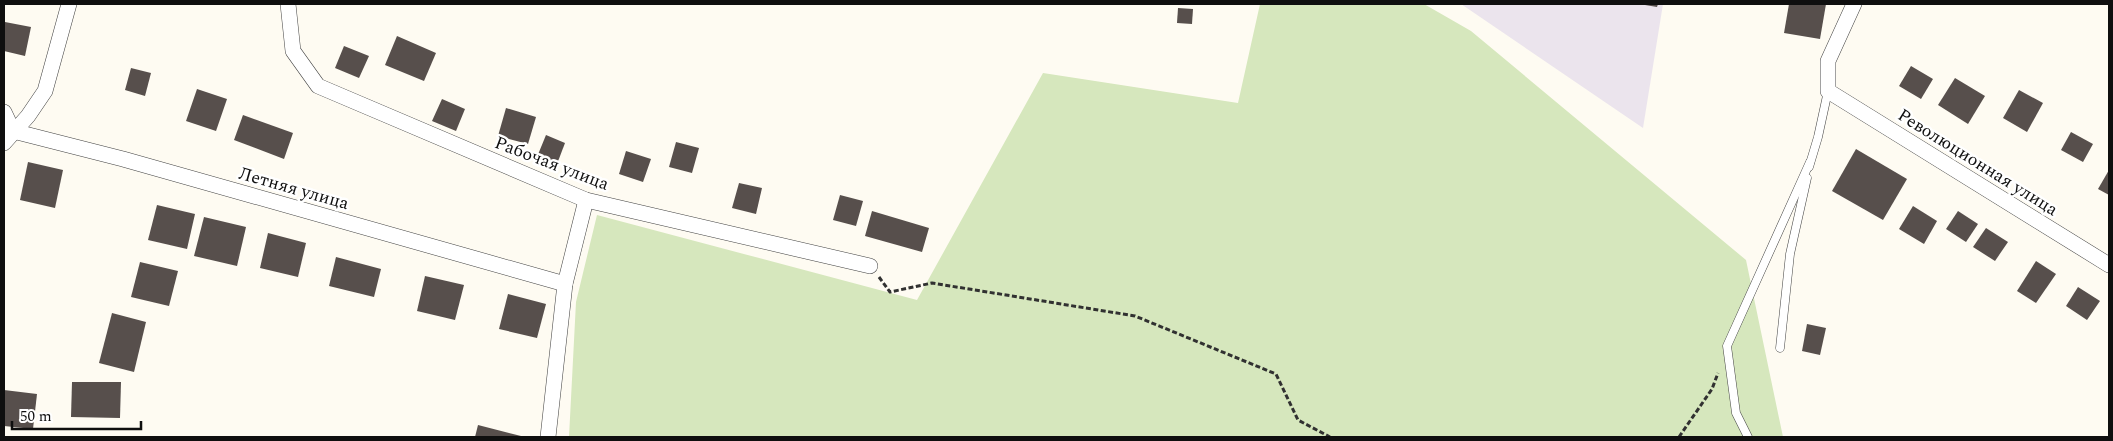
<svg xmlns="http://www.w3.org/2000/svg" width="2113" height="441" font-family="Spectral,serif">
<rect width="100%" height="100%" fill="#fefbf2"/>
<path fill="#ebe4ed" d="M1461,4H1663L1643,128Z"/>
<path fill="#d6e7bd" d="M1260,4H1424L1471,31L1746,260L1783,437H569L576,302L597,215L917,300L1043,73L1238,103Z"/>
<g fill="#574f4c">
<path d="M1639,4H1658L1657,7Z"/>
<path d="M1789,4H1826L1820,39L1784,33Z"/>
<path d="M1178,8L1193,9L1192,24L1177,23Z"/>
<path d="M5,22L31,27L25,56L4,51Z"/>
<path d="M397,36L436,53L424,81L385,65Z"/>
<path d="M344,46L369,56L359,78L335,68Z"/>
<path d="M1911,66L1933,79L1921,99L1899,86Z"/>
<path d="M131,68L151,73L145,96L125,90Z"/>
<path d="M1955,78L1985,96L1968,124L1938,105Z"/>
<path d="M197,89L227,99L216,131L186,121Z"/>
<path d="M2019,90L2043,103L2027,132L2003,118Z"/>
<path d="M442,99L465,109L456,131L432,121Z"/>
<path d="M506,108L536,117L528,144L498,136Z"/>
<path d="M243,115L293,133L284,159L234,140Z"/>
<path d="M2071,132L2093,144L2083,162L2061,150Z"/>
<path d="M546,135L565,143L557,164L537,157Z"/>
<path d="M676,142L699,148L692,173L669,167Z"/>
<path d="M1856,149L1907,179L1883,220L1832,191Z"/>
<path d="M626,151L651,159L643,182L619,174Z"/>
<path d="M28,162L63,170L55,208L20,200Z"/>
<path d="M2109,170V195L2098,189Z"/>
<path d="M739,183L762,188L756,214L732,208Z"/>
<path d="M840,195L863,201L856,226L833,220Z"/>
<path d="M157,205L195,214L187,249L148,240Z"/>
<path d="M1913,206L1937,221L1924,244L1899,229Z"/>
<path d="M872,211L929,228L922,252L865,236Z"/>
<path d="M1958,211L1978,224L1966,242L1946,229Z"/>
<path d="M204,217L246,227L237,266L194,256Z"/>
<path d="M1986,228L2008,242L1995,261L1973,247Z"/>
<path d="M268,233L306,243L298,277L260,268Z"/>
<path d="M336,257L381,269L374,297L329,286Z"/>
<path d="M2036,261L2056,274L2036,303L2017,291Z"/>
<path d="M140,262L178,271L169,306L131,297Z"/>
<path d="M425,276L464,285L455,320L417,311Z"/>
<path d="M2078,287L2100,301L2087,320L2066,306Z"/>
<path d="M508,294L546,304L537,338L499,329Z"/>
<path d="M112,313L146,322L134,372L99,363Z"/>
<path d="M1807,324L1826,328L1820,355L1802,351Z"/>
<path d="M72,382H121L120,418L71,417Z"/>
<path d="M4,390L37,394L33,429L4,426Z"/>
<path d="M478,425L525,437H475Z"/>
</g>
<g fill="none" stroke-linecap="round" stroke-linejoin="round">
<defs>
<g id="lane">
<path d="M1809,167L1818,137L1828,91"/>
<path d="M1780,348L1790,254L1807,178"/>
<path d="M1748,437L1736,413L1727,346L1810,162"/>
</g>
<g id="street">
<path d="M288,4L293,51L318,86L586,200L870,266"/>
<path d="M1854,4L1828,61V91L2109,265"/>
<path d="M4,112L13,131"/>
<path d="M13,131L123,159L565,284"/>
<path d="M4,143L28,116L45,91L69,4"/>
<path d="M548,437L565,284L586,200"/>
</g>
</defs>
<use href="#lane" stroke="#424242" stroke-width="9"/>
<use href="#street" stroke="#424242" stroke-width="16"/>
<g stroke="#313131" stroke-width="3" stroke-dasharray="5 2.5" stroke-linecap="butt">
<path d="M879,277L890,292L932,283L1135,316L1276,374L1298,420L1330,437"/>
<path d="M1679,437L1712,389L1718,373"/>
</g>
<use href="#lane" stroke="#fff" stroke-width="8"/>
<use href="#street" stroke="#fff" stroke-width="15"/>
</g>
<g text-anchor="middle" stroke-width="5" stroke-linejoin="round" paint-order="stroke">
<g font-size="18" fill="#0f0f0f" stroke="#fff">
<text transform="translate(1978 162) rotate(32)" y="6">Революционная улица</text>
<text transform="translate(552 163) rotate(21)" y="6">Рабочая улица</text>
<text transform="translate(294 188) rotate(16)" y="6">Летняя улица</text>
</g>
</g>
<rect width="2113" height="441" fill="none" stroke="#0f0f0f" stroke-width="10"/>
<path d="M12 421v8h129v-8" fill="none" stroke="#0f0f0f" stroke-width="2.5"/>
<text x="20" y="421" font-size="15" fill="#0f0f0f" stroke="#ffffff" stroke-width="4" paint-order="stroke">50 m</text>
</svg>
